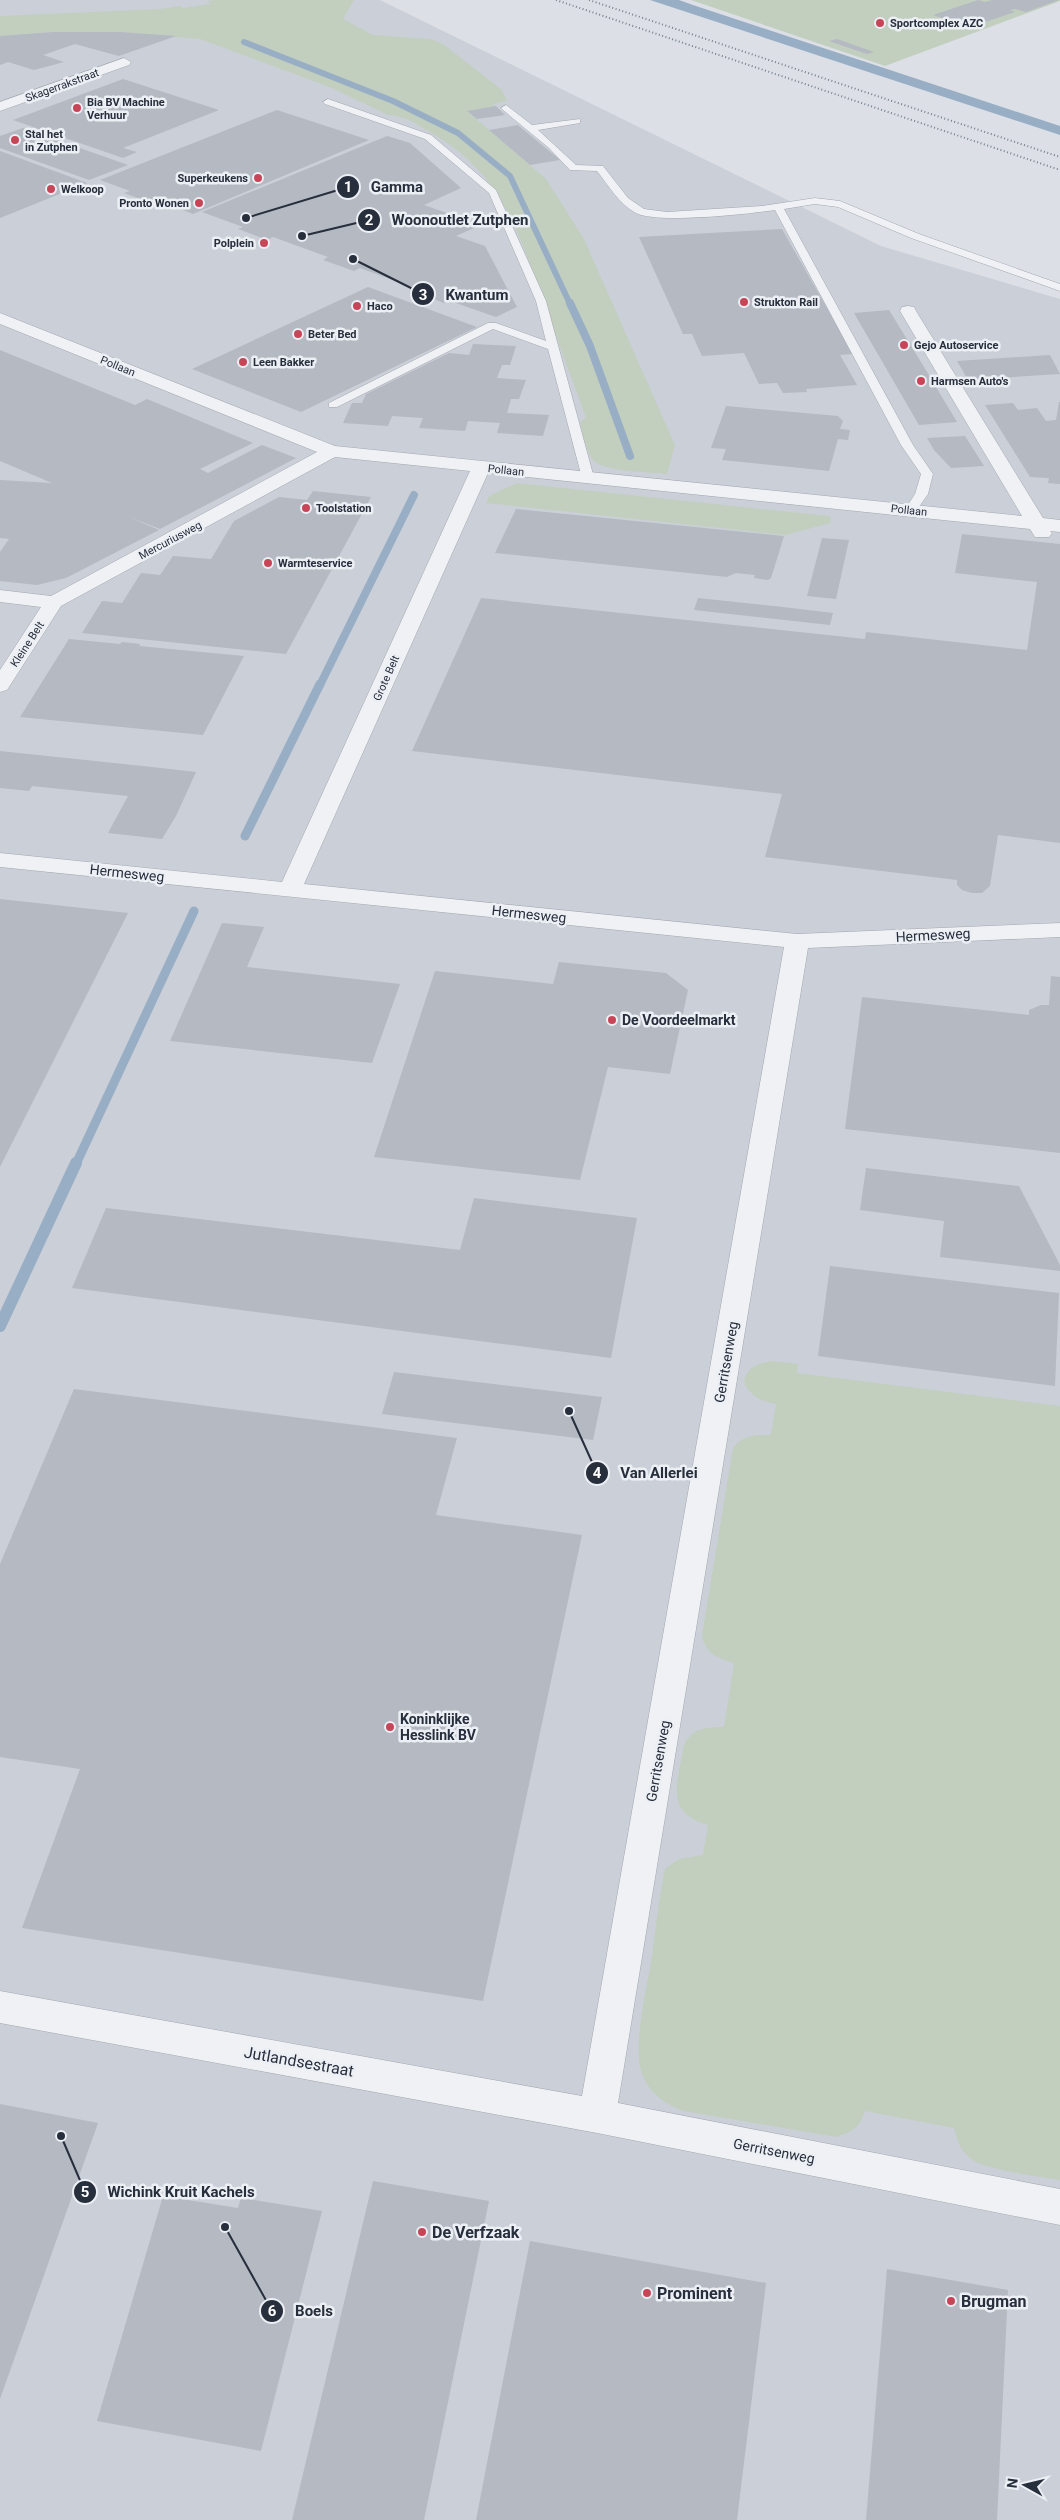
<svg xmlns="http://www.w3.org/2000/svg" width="1060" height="2520" font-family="Roboto,sans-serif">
<rect width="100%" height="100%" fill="#dce0e6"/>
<path fill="#cbcfd8" d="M0,0H380L881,246L1060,299V2520H0Z"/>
<g fill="#c2cfbe">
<path d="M216,0H354L343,19L373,35L430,39L443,44L502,90L507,101L492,104L496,106L467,111L546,179L584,239L675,445L667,474C651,472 600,472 592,459C585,449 583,433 580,422L586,418C572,379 557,339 543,300C517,228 500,172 430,132C416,124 404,115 388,115L332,88L200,39L120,32H53L0,36V16L159,9L180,6L183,8L210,4L208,1Z"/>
<path d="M691,0H1060V1L885,66Z"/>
<path d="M517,483L829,516L831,519L830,523L786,535L486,503L489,496Z"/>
<path d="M772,1361L798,1364L797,1373L1060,1406V2180C1038,2176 986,2171 970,2158C960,2150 957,2140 954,2128L865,2111C861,2126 851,2133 836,2137L684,2111C666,2105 649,2093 642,2074C632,2046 647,1987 652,1956C656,1927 659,1897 665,1869L679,1859L703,1855L708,1825C663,1812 678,1781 684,1745C692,1728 707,1727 724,1727L734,1663C718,1658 705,1654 702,1635L733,1448C743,1435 756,1435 771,1435L776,1404C761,1401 749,1396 744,1381C748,1366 758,1364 772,1361Z"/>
</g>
<path fill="#98aec5" d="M650,0H679L693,5L1060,126V135Z"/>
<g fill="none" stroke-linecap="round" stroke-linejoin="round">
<path stroke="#98aec5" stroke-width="6" d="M244,42L393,101L458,133L510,176L570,304"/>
<g stroke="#98aec5" stroke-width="8">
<path d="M570,303L590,346L630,456"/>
<path d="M320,685L414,495"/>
</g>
<g stroke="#98aec5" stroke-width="9">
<path d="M245,836L320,684"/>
<path d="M76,1164L194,911"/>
</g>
<path stroke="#98aec5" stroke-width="12" d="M0,1326L76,1163"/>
</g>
<g fill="#b4b9c2">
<path d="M978,0L985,2L992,0H1059L1026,12L1015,9L1010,10L1015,12L970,27L933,15Z"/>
<path d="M53,32H120L176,36L119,56L75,44L43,55L64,62L34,70L8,62L0,65V36Z"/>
<path d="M837,39L874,52L867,54L829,41Z"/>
<path d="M123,79L219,110L123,148L137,152L123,158L13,120Z"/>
<path d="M496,106L505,115L477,119L467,111Z"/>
<path d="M277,110L369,140L193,214L163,202L157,205L124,193L130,191L100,180Z"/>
<path d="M518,125L560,160L530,165L489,130Z"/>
<path d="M23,128L128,165L89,180L0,148V136Z"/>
<path d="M387,136L410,143L461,188L424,205L481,225L456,236L485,246L517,307L496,317L450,301L444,303L412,291L417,289L360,268L354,271L323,260L328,257L273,237L267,240L238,229L243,227L202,212Z"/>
<path d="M0,151L87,183L0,218Z"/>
<path d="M782,229L853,354L840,355L857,385L806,389L807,392L783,393L777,383L759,384L744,353L702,356L692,334H683L639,237Z"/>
<path d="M368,287L477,327L301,412L192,369Z"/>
<path d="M889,310L927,372L957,422L919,425L854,313Z"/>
<path d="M473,344L516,346L510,365H502L497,378L526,380L519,399H511L507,413L549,415L543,436L497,433L500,423L468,421L465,431L419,428L423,418L392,416L388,426L343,423L352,403H362L366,394L449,353L469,355Z"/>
<path d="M0,350L135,405L147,399L253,443L200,469L208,473L262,445L296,458L160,529L129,517L159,530L66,578L37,585L0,581V552L9,539L0,538V480L52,483L0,461Z"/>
<path d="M1050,355L1060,374L968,380L957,361Z"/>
<path d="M1059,402H1060V484L1048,483L1049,478L1030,477L985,405L1013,403L1018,410L1037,408L1046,421L1056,420Z"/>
<path d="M726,406L838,416L843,421L840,429L850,430L848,440L838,439L829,471L722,460L726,449L711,448Z"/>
<path d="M965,436L984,466L951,468L934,450L927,438Z"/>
<path d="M313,491L371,497L286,654L82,633L102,601L122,603L141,573L160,575L173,556L211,559L234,521L279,497L307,500Z"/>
<path d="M516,509L784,536L771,578L768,580L754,578L755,575L736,573L727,577L495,553Z"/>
<path d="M962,534L1060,544V843L998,835L990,886L982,893H972L962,890L957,885V880L765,857L782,794L412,751L481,598L865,639L866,632L1027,650L1037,582L955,573Z"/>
<path d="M822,538L849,540L836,599L807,596Z"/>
<path d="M698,598L783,607L833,613L830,625L694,610Z"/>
<path d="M69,639L120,644L122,642L140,644L139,646L244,656L203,735L20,717Z"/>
<path d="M0,751L152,767L196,772L176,816L162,839L108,833L128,796L32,786L29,791L0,788Z"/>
<path d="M0,899L128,913L0,1167Z"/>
<path d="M222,923L264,927L247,967L400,984L372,1063L170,1041Z"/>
<path d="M559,962L666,973L688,990L670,1074L608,1067L580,1180L374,1157L435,971L553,984Z"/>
<path d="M1051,976L1060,977V1153L845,1129L862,997L1029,1015V1010L1041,1005H1049Z"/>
<path d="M866,1168L1019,1186L1060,1265V1271L940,1257L944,1221L860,1210Z"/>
<path d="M474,1198L637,1218L611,1358L72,1288L106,1208L460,1250Z"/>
<path d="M830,1266L1059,1293L1055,1386L818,1356Z"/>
<path d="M394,1372L602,1397L593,1440L382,1414Z"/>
<path d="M74,1389L457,1438L436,1515L582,1535L483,2001L22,1928L80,1769L0,1757V1564Z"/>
<path d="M0,2104L98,2123L0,2399Z"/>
<path d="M373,2181L489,2201L424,2520H292Z"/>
<path d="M163,2196L238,2208L241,2198L322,2211L261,2451L97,2421Z"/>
<path d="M530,2241L766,2283L737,2520H476Z"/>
<path d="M887,2269L1008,2290L997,2520H866Z"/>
</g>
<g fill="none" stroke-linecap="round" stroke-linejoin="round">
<defs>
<g id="service">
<path d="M328,99L431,135L496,190L546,301L594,478L592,481H584L582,478L548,349L493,329L337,407H329V403L488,323H496L546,341L536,301L489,193L425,139L325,104L323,102Z"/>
<path d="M506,105L532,125L580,119V123L538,130L576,165L603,166L628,198L644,209L667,212L762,206L815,198L840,201L919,234L1060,284V291L911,238L838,207L815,204L784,209L913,445L933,474L928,494L914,514H906L904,511L915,494L921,474L901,445L775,210C749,214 656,224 636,213C619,204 609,186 597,171L570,170L549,148L503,110L501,108Z"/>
</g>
<g id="minor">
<path d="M124,58L131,62L129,65L0,111V102Z"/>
<path d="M908,306L914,307L916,311L1043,518L1060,520V532L1050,531L1052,533L1049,537H1035L1030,529L488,473L304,884L797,934L1060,923V937L808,948L618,2103L1060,2189V2225L597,2133L0,2023V1991L582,2096L784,947L0,867V853L282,882L470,471L335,457L61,606L7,690L0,692V670L41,607L0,602V590L51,596L317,452L0,324V313L335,446L1022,516L900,311L902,307Z"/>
</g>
</defs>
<use href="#service" stroke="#a2a7b0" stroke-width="1"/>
<use href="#minor" stroke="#a2a7b0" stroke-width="1"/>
<use href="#service" fill="#eff1f4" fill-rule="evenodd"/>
<use href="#minor" fill="#eff1f4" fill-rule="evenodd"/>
<g stroke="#77808f" stroke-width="2" stroke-dasharray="1 2.5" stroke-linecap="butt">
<path d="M556,0L1060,170"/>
<path d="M589,0L1060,157"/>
</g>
</g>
<g fill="#c84558" stroke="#eceff4" stroke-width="2">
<circle cx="880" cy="23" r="5"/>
<circle cx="77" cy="108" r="5"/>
<circle cx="15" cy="140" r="5"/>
<circle cx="258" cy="178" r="5"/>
<circle cx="51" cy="189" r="5"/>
<circle cx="199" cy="203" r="5"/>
<circle cx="264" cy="243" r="5"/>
<circle cx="744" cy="302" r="5"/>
<circle cx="357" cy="306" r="5"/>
<circle cx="298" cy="334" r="5"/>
<circle cx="904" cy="345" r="5"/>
<circle cx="243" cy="362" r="5"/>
<circle cx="921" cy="381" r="5"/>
<circle cx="306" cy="508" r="5"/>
<circle cx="268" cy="563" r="5"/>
<circle cx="612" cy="1020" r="5"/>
<circle cx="390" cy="1727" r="5"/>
<circle cx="422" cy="2232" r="5"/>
<circle cx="647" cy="2293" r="5"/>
<circle cx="951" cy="2301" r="5"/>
</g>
<g text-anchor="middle" stroke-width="5" stroke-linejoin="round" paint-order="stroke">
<g font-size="11" font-weight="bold" fill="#272e3c" stroke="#eceff4" text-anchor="start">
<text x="890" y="27">Sportcomplex AZC</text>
<text x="87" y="106">Bia BV Machine<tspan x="87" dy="13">Verhuur</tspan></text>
<text x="25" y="138">Stal het<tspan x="25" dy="13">in Zutphen</tspan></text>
<text x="248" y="182" text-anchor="end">Superkeukens</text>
<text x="61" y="193">Welkoop</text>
<text x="189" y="207" text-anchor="end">Pronto Wonen</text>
<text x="254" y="247" text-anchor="end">Polplein</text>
<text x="754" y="306">Strukton Rail</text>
<text x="367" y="310">Haco</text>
<text x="308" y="338">Beter Bed</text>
<text x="914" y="349">Gejo Autoservice</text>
<text x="253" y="366">Leen Bakker</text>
<text x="931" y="385">Harmsen Auto's</text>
<text x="316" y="512">Toolstation</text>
<text x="278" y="567">Warmteservice</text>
</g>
<g font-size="11" fill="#272e3c" stroke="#eceff4">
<text transform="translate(62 85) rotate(-20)" y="4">Skagerrakstraat</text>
<text transform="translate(118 366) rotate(22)" y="4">Pollaan</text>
<text transform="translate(506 470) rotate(6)" y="4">Pollaan</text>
<text transform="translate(909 510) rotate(6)" y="4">Pollaan</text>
<text transform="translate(170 540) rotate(-28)" y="4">Mercuriusweg</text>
<text transform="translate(27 644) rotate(-57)" y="4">Kleine Belt</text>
<text transform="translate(386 678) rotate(-66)" y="4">Grote Belt</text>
</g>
<g font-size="14" fill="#272e3c" stroke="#eceff4">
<text transform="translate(127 873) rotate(6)" y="5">Hermesweg</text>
<text transform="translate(529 914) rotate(6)" y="5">Hermesweg</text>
<text transform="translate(933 935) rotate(-3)" y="5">Hermesweg</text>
<text transform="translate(726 1362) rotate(-80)" y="5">Gerritsenweg</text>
<text transform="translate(658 1761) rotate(-80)" y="5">Gerritsenweg</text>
<text transform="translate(774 2151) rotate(11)" y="5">Gerritsenweg</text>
</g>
<g font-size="14" font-weight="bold" fill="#272e3c" stroke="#eceff4" text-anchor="start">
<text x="622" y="1025">De Voordeelmarkt</text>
<text x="400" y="1724">Koninklijke<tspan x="400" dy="16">Hesslink BV</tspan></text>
</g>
<g font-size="16" fill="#272e3c" stroke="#eceff4">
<text transform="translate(299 2061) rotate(10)" y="6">Jutlandsestraat</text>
</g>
<g font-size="16" font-weight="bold" fill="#272e3c" stroke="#eceff4" text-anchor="start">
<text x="432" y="2238">De Verfzaak</text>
<text x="657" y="2299">Prominent</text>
<text x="961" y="2307">Brugman</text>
</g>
</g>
<path fill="none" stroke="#272e3c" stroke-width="2" d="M246 218L348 187M302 236L369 220M353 259L423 294M569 1411L597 1473M61 2136L85 2192M225 2227L272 2311"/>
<g fill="#272e3c" stroke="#eceff4" stroke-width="2">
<circle cx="246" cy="218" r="5"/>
<circle cx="302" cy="236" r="5"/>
<circle cx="353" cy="259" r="5"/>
<circle cx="569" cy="1411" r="5"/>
<circle cx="61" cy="2136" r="5"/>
<circle cx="225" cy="2227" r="5"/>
<circle cx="348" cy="187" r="12"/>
<circle cx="369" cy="220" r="12"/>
<circle cx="423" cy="294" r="12"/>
<circle cx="597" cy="1473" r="12"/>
<circle cx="85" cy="2192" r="12"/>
<circle cx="272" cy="2311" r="12"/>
</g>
<g font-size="15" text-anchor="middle" font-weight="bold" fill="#fff">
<text x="348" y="192">1</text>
<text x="369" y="225">2</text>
<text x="423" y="300">3</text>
<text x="597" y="1478">4</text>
<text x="85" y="2197">5</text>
<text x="272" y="2316">6</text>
</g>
<g font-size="15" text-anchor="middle" font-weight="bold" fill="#272e3c" stroke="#eceff4" stroke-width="5" stroke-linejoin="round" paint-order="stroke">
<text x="397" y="192">Gamma</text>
<text x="460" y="225">Woonoutlet Zutphen</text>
<text x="477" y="300">Kwantum</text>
<text x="659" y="1478">Van Allerlei</text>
<text x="181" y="2197">Wichink Kruit Kachels</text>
<text x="314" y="2316">Boels</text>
</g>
<g transform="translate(1025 2485) rotate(278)" stroke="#eceff4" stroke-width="4" paint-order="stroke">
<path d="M0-4L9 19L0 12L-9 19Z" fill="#272e3c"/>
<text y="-8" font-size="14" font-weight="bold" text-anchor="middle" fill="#272e3c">N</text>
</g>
</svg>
